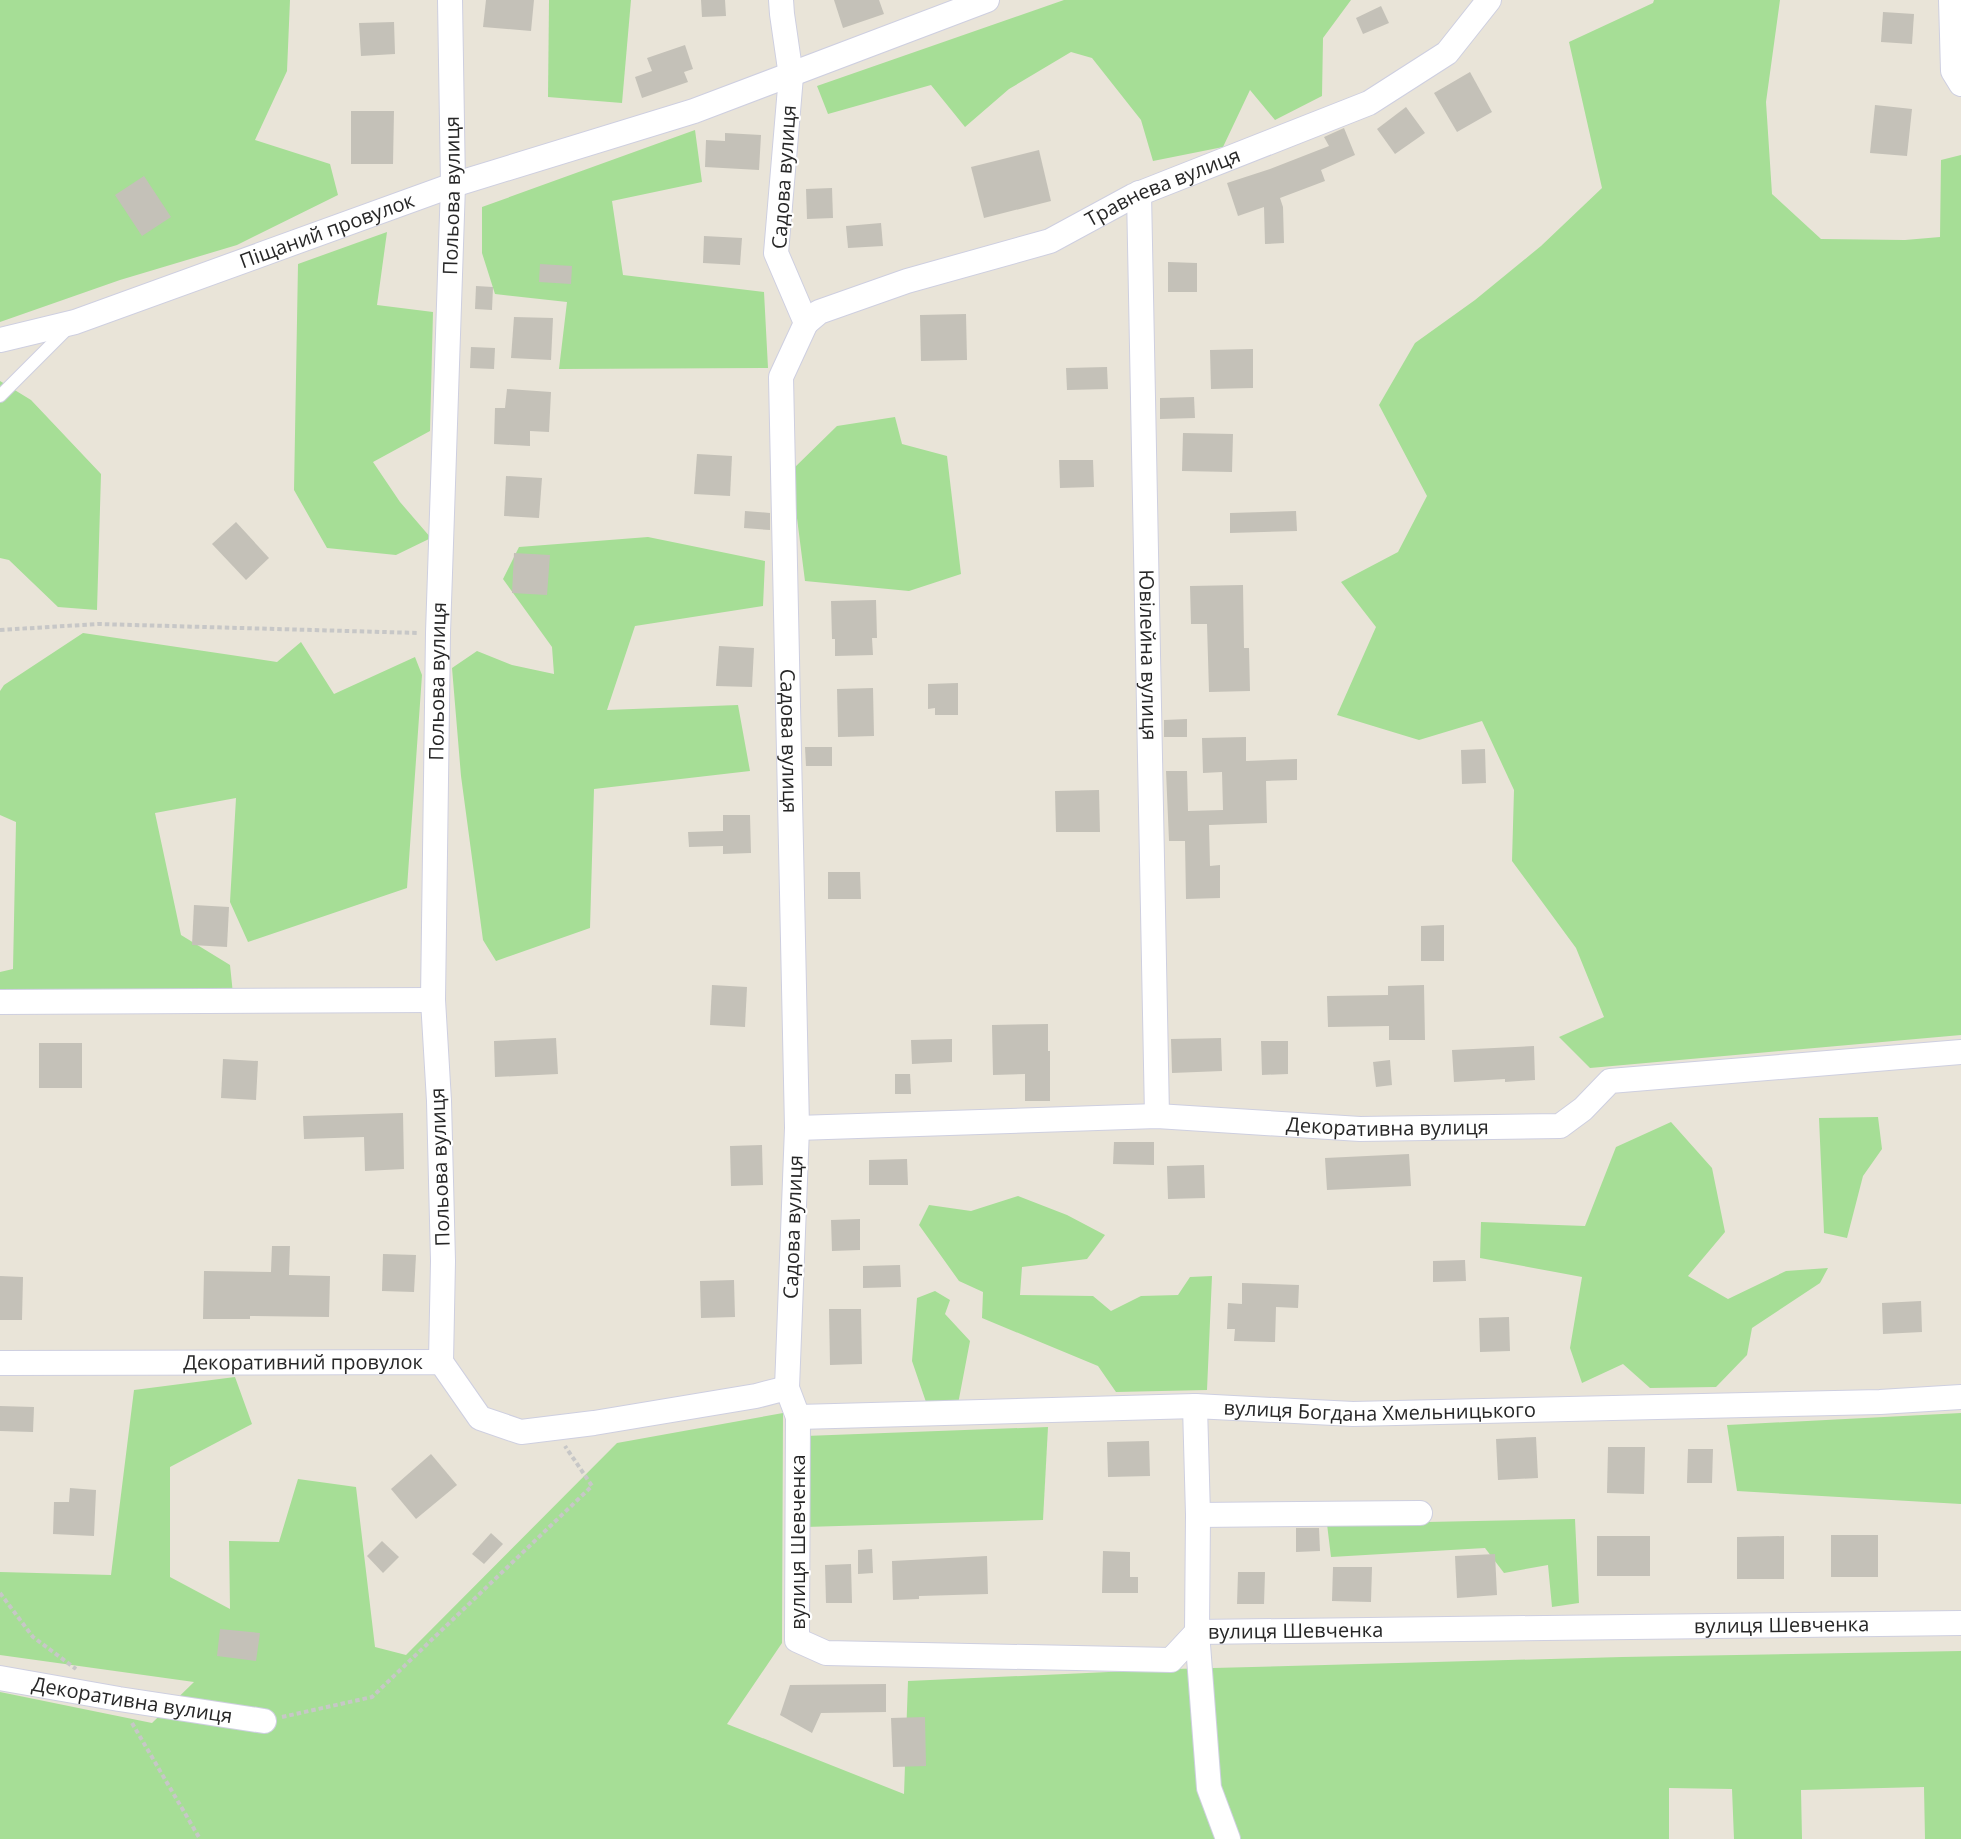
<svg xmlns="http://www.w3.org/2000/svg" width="1961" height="1839" font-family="'Open Sans',sans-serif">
<rect width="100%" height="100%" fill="#e9e4d8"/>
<g fill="#a6de96">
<path d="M0,0H290L287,71L255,140L330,164L338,195L237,245L120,280L0,322Z"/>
<path d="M549,0H631L622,103L548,97Z"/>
<path d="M1064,0H1351L1323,38L1322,96L1275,120L1250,90L1223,147L1153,161L1141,120L1092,58L1071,52L1009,89L965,127L931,85L828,114L817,86Z"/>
<path d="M1654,0H1780L1766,102L1772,194L1821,239L1905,240L1940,237L1941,160L1961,155V1035L1590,1068L1559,1037L1604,1017L1576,948L1512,861L1514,790L1482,721L1419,740L1337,715L1376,627L1341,582L1398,552L1427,496L1379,405L1415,343L1475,300L1541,246L1602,188L1569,42L1653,3Z"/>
<path d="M695,130L702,182L612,201L623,275L764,292L768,368L559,369L567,302L495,294L482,253V207Z"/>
<path d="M387,232L377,305L433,312L430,431L373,462L400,502L431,538L396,555L327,548L294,490L298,264Z"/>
<path d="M0,381L31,400L101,474L97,610L58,607L9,560L0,558Z"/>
<path d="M895,417L902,444L947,456L961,574L909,591L805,581L791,471L837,426Z"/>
<path d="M648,537L765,561L763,606L635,626L607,710L738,705L750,771L594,789L590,928L496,961L483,940L461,776L452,668L477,651L512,665L554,674L552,647L503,579L519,547Z"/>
<path d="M83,633L277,662L301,642L334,694L415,657L422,675L407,888L248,942L230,902L236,798L155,813L181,935L230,965L233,994H0V972L13,969L16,822L0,815V691L4,685Z"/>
<path d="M1878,1117L1882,1149L1863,1176L1847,1238L1824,1233L1819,1118Z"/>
<path d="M1671,1122L1712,1168L1725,1232L1688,1276L1728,1299L1786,1271L1828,1268L1820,1283L1752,1328L1747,1355L1716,1387L1650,1388L1623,1364L1582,1383L1570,1348L1582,1277L1480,1258L1481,1222L1585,1226L1616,1147Z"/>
<path d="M1018,1196L1067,1215L1105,1235L1087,1259L1022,1267L1020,1295L1093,1296L1111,1311L1141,1296L1178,1295L1190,1277L1212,1276L1207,1390L1116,1392L1098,1366L982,1318L983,1292L959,1281L919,1225L929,1205L971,1211Z"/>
<path d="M935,1291L950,1300L945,1314L970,1341L958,1404L926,1402L912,1361L917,1298Z"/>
<path d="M235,1377L252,1424L170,1467V1577L230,1609L229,1541L279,1542L298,1479L356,1487L375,1647L406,1655L617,1443L783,1413L782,1643L727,1724L904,1794L908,1681L1174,1669L1622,1657L1961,1651V1839H1925L1924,1787L1801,1790L1802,1839H1734L1732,1789L1669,1788V1839H0V1692L152,1723L194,1682L0,1655V1572L111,1575L134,1390Z"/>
<path d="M1961,1413V1504L1737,1491L1727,1425Z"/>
<path d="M1048,1427L1043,1520L805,1527V1436Z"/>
<path d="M1575,1519L1579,1603L1552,1607L1548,1565L1504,1573L1485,1548L1331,1557L1327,1524Z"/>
</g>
<g fill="#c4c1b8">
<path d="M486,0H534L531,31L483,27Z"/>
<path d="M701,0H725L726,16L702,17Z"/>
<path d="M834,0H879L884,14L843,28Z"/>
<path d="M1381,6L1389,23L1363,34L1356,18Z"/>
<path d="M1883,12L1914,14L1912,44L1881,42Z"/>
<path d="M394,22L395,54L361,56L359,23Z"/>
<path d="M685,45L693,69L684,72L688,82L642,98L635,77L652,71L647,58Z"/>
<path d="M1470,72L1492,112L1457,132L1434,93Z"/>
<path d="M1875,105L1912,109L1907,156L1870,153Z"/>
<path d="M1406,107L1425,133L1395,154L1377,129Z"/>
<path d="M351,111H394L393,164H351Z"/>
<path d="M1344,128L1355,155L1321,170L1325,181L1280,198L1283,207L1284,243L1265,244L1264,207L1238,216L1227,183L1270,169L1329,146L1324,137Z"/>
<path d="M725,133L761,135L759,170L705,167L706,140L725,141Z"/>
<path d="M1039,150L1051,201L984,218L971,167Z"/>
<path d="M144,176L171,217L142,236L115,195Z"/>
<path d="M832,188L833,218L807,219L806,189Z"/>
<path d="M881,223L883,246L848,248L846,226Z"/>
<path d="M704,236L742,238L740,265L703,263Z"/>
<path d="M1168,262L1197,263V292H1168Z"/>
<path d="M540,264L572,266L571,284L539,282Z"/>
<path d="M476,286L493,287L492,310L475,309Z"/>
<path d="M966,314L967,360L921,361L920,315Z"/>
<path d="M514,317L553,318L551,360L511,358Z"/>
<path d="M471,347L495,348L494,369L470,368Z"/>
<path d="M1253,349V388L1211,389L1210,350Z"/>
<path d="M1107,367L1108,389L1067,390L1066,368Z"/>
<path d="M507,389L551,392L549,432L530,431V446L494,444L495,408H505Z"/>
<path d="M1194,397L1195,418L1160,419V398Z"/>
<path d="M1183,433L1233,434L1232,472L1182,471Z"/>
<path d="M697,454L732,456L730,496L694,494Z"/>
<path d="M1059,460H1093L1094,487L1060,488Z"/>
<path d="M506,476L542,478L539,518L504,516Z"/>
<path d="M745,511L770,513V530L744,528Z"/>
<path d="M1296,511L1297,531L1230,533V513Z"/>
<path d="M236,522L269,558L246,580L212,544Z"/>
<path d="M514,553L550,555L547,595L512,593Z"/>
<path d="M1243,585L1244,648H1249L1250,691L1209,692L1207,624H1191L1190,586Z"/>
<path d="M876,600L877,638H872L873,655L835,656V639H832L831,601Z"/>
<path d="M719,646L754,648L752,687L716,686Z"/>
<path d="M958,683V715H935V708L928,709V684Z"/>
<path d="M873,688L874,736L838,737L837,689Z"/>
<path d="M1187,719V737H1164V720Z"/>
<path d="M1246,737V761L1297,759V780L1266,781L1267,823L1209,825L1210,866L1220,865V898L1186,899L1185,841H1169L1166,771H1187L1188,811L1223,810L1222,772L1203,773L1202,738Z"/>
<path d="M805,747H832V766H806Z"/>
<path d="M1485,749L1486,783L1462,784L1461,750Z"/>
<path d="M1099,790L1100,832H1056L1055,791Z"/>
<path d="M723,815H750L751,853L723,854V846L689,847L688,832L723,831Z"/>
<path d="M828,872H860L861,899H828Z"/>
<path d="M194,905L229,907L227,947L192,945Z"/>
<path d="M1444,925V961H1421V926Z"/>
<path d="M712,985L747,987L745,1027L710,1025Z"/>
<path d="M1424,985L1425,1040H1389V1026L1328,1027L1327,996L1388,995V986Z"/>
<path d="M1048,1024V1051H1050V1101H1025V1074L993,1075L992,1025Z"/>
<path d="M556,1038L558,1074L495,1077L494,1041Z"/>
<path d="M1221,1038L1222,1071L1172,1073L1171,1039Z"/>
<path d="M952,1039V1062L912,1064L911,1040Z"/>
<path d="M1261,1041H1288V1074L1262,1075Z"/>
<rect x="39" y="1043" width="43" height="45"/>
<path d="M1534,1046L1535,1080L1505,1082V1079L1454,1082L1452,1050Z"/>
<path d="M223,1059L258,1061L256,1100L221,1098Z"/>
<path d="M1390,1060L1392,1085L1376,1087L1373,1062Z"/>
<path d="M895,1074H910L911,1094H895Z"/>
<path d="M403,1113L404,1169L365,1171L364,1137L304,1139L303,1116Z"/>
<path d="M1114,1142H1154V1165L1113,1164Z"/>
<path d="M762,1145L763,1185L731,1186L730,1146Z"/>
<path d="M1409,1154L1411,1186L1327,1190L1325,1158Z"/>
<path d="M907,1159L908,1185H869V1160Z"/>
<path d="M1204,1165L1205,1198L1168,1199L1167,1166Z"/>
<path d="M860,1219V1250L832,1251L831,1220Z"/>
<path d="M272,1246H290L289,1275L330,1276L329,1317L250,1316V1319H203L204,1271L271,1272Z"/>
<path d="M383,1254L416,1255L414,1292L382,1291Z"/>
<path d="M1465,1260L1466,1281L1433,1282V1261Z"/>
<path d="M900,1265L901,1287L863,1288V1266Z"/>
<path d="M0,1276L23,1277L22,1320H0Z"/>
<path d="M734,1280L735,1317L701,1318L700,1281Z"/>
<path d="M1242,1283L1299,1285L1298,1308L1276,1307L1275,1342L1234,1341L1235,1329H1227L1228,1303L1242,1304Z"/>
<path d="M1921,1301L1922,1332L1883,1334L1882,1303Z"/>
<path d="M829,1309H861L862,1364L830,1365Z"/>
<path d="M1509,1317L1510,1351L1480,1352L1479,1318Z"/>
<path d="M0,1406L34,1407L33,1432L0,1431Z"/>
<path d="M1536,1437L1538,1478L1498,1480L1496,1439Z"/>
<path d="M1149,1441L1150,1476L1108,1477L1107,1442Z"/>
<path d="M1608,1447H1645L1644,1494L1607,1493Z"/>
<path d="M1688,1449H1713L1712,1483H1687Z"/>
<path d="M431,1454L457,1485L416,1519L391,1489Z"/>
<path d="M70,1488L96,1490L94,1536L53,1534L54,1502H69Z"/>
<path d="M1296,1528H1319L1320,1551L1296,1552Z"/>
<path d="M491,1533L503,1544L484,1564L472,1554Z"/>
<rect x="1831" y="1535" width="47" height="42"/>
<rect x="1597" y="1536" width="53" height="40"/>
<path d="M1784,1536V1579H1737V1537Z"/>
<path d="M382,1541L399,1557L383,1573L367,1556Z"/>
<path d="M872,1549L873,1573L858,1574V1550Z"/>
<path d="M1103,1551L1130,1552V1577H1138V1593H1102Z"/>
<path d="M1495,1554L1497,1595L1457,1598L1455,1556Z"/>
<path d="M987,1556L988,1594L919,1596V1599L893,1600L892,1561Z"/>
<path d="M851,1564L852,1603H826L825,1565Z"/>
<path d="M1333,1567H1372L1371,1602L1332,1601Z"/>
<path d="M1238,1572H1265L1264,1604H1237Z"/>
<path d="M220,1629L260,1633L256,1661L217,1656Z"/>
<path d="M886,1684V1712L821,1713L812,1733L780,1715L790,1685Z"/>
<path d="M925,1717L926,1766L893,1767L891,1718Z"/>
</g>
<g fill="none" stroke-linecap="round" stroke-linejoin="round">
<defs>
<path id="service" d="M0,396L69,327"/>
<g id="minor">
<path id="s1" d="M781,0L782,14L791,76L776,253L806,323L781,377L797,1128L787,1388L798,1417L797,1640L826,1653L1171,1660L1197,1632L1961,1623"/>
<path d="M1951,0L1953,71L1961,84"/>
<path id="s2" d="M1139,193L1157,1116"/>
<path id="s3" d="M806,323L819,312L907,281L1050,241L1133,196L1369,103L1447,53L1489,0"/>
<path id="s4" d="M0,340L75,322L453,185L694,111L987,0"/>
<path d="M0,1002L433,1000"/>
<path id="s5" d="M797,1128L1157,1116L1360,1129L1560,1126L1583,1109L1610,1081L1961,1052"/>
<path id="s6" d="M441,1362L443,1261L439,1101L433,1000L438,633L453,185L450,0"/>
<path id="s7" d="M0,1363L441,1362L480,1418L521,1432L594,1423L756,1396L787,1388"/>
<path d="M1195,1406L1198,1515L1197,1632L1209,1788L1228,1839"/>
<path id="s8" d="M798,1417L1195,1406L1353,1414L1880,1402L1961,1397"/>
<path d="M1198,1515L1420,1513"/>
<path id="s9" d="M0,1678L119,1699L264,1721"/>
</g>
</defs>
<use href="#service" stroke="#cecfe0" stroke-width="14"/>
<use href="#minor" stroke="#cecfe0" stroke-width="26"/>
<g stroke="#c7c7c7" stroke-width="4" stroke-dasharray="4.5 3" stroke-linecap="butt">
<path d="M0,630L98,624L419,633"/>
<path d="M0,1593L33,1637L76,1669"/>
<path d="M282,1717L372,1697L592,1486L565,1446"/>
<path d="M132,1723L200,1839"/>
</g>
<use href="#service" stroke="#fff" stroke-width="12"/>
<use href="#minor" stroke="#fff" stroke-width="24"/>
</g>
<g text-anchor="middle" stroke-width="4.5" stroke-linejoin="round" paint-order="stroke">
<g font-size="20" fill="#272727" stroke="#fff">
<text transform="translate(784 177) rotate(-86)" y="7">Садова вулиця</text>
<text dy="7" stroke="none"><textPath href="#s3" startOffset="384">Травнева вулиця</textPath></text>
<text dy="7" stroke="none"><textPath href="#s6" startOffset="1167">Польова вулиця</textPath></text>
<text dy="7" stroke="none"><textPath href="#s4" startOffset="345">Піщаний провулок</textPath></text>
<text dy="7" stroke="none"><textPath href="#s2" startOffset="462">Ювілейна вулиця</textPath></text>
<text dy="7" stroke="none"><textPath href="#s6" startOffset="681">Польова вулиця</textPath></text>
<text dy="7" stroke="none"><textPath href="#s1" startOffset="754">Садова вулиця</textPath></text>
<text dy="7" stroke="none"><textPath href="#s5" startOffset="591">Декоративна вулиця</textPath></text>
<text transform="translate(440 1167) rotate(-92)" y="7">Польова вулиця</text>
<text transform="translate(793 1227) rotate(-88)" y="7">Садова вулиця</text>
<text dy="7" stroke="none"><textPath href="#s7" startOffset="303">Декоративний провулок</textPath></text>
<text dy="7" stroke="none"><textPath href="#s8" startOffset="582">вулиця Богдана Хмельницького</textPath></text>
<text transform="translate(798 1542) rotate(-90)" y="7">вулиця Шевченка</text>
<text dy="7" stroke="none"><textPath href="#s1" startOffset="2655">вулиця Шевченка</textPath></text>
<text dy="7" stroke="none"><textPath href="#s1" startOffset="2169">вулиця Шевченка</textPath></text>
<text dy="7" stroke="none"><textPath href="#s9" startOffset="134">Декоративна вулиця</textPath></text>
</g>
</g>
</svg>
